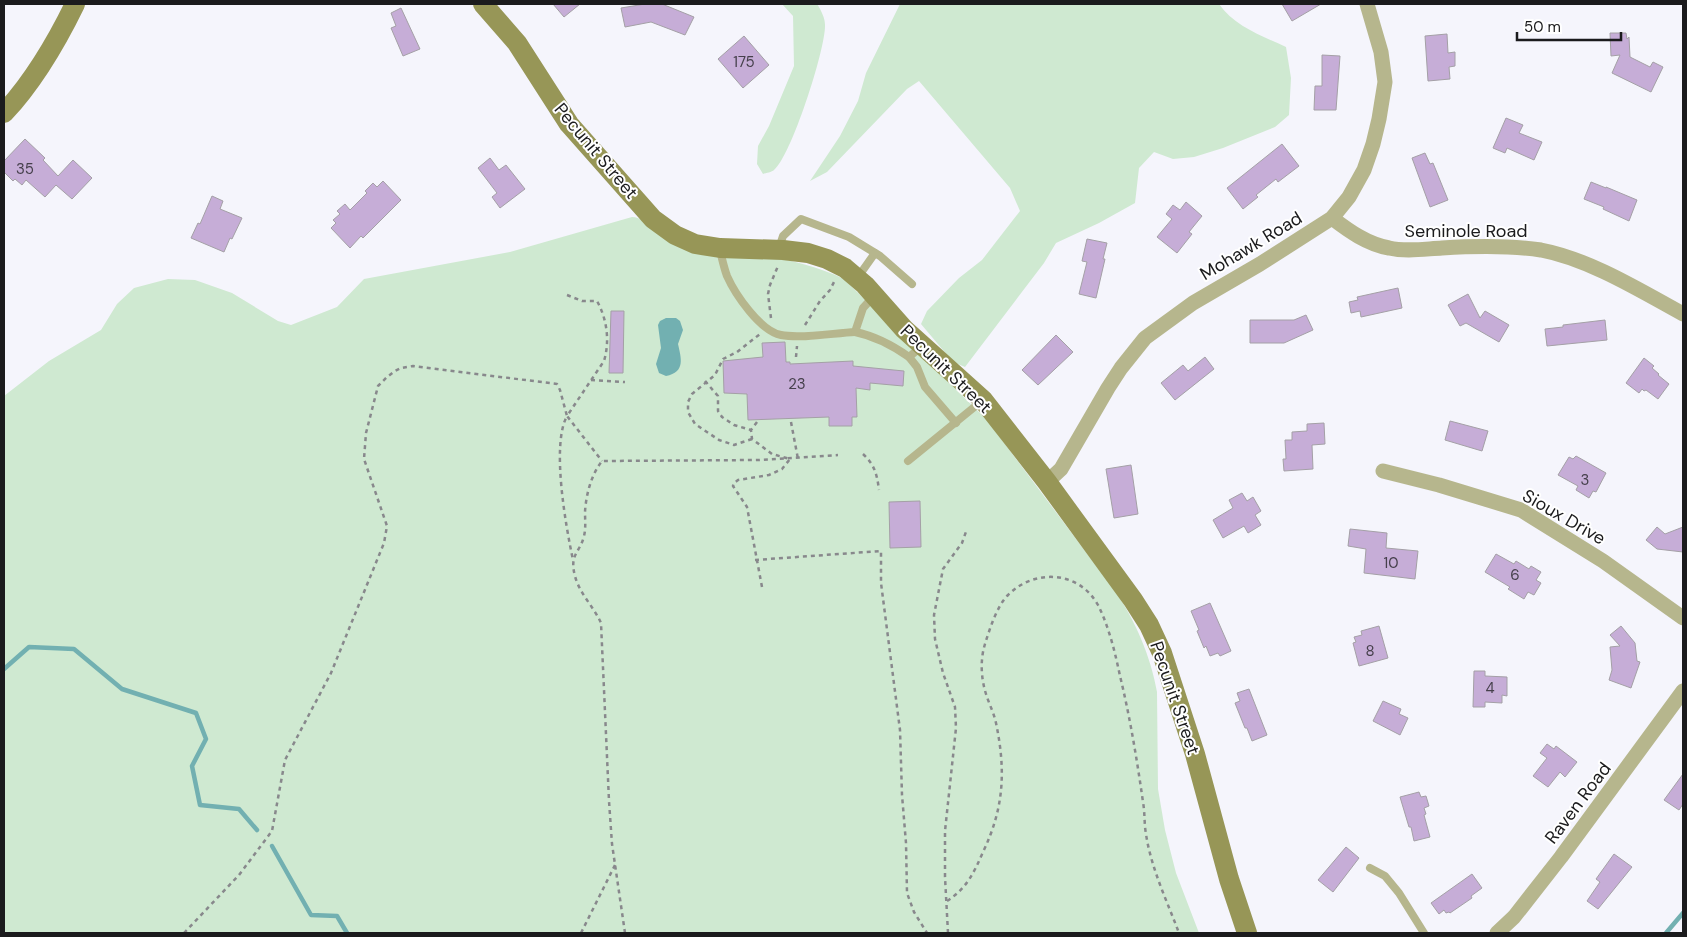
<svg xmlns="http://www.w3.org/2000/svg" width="1687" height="937" font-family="'DM Sans',sans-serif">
<rect width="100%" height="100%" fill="#f5f5fc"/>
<g fill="#cfe9d1">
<path d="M782,4H817C821,10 825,18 825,25C826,48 791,157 774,170C772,172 766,173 763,174L757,164L758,146L769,126L794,66L793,16Z"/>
<path d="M900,4H1219C1234,26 1262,36 1286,47L1291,78L1289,115L1275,127L1223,148L1194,157L1173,159L1154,152L1139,168L1135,203L1099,223L1056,243L1044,263L965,367L953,362L921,324L927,311L959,278L982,260L1020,211L1010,188L919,81L907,89L827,172L810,181L840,136L858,101L866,73Z"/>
<path d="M632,217C648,217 656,238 671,241C728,253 790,253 844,279L987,420L1115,591C1135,620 1151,657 1157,692L1158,789L1165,830L1176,873L1199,933H4V396L49,361L101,330L117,304L134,288L168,279L195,280L232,293L278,321L291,325L337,307L364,279L510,252Z"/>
</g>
<path fill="#72b0b1" d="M666,318H676L680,321L683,330L678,344C681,358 686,372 666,376L659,373L656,364L661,348L658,325L660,321Z"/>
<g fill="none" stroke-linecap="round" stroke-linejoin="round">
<g stroke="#72b0b1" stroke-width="4.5">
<path d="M4,669L29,647L74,649L122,689L196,713L206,739L192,766L200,805L239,809L257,830"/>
<path d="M272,846L311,915L337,916L347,933"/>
<path d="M1666,933L1683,913"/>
</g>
</g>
<g fill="#c6add7" stroke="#a4a0a6">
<path d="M553,4H580L564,17Z"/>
<path d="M645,4H662L694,17L685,35L651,22L625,27L621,8Z"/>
<path d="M1282,4H1321L1292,21Z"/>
<path d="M401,8L420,49L403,56L391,28L396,26L391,13Z"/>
<path d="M1610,33H1626L1627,39L1629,37L1630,57L1650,67L1653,62L1663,67L1651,92L1612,73L1620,55L1611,56Z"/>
<path d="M1447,34L1448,53L1455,52V66L1449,67L1450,79L1428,81L1425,36Z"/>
<path d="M744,36L769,65L743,88L718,59Z"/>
<path d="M1322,55L1340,56L1336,110H1314L1315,86H1322Z"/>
<path d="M1506,118L1523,125L1519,133L1542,142L1534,160L1507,148L1505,153L1493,148Z"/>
<path d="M25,139L45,158L43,160L58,176L73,160L92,178L72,199L56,185L45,197L26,180L22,185L15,179L13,181L4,172V161Z"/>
<path d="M1282,144L1299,166L1278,182L1276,179L1256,195L1258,197L1243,209L1227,188Z"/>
<path d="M1425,153L1430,164L1433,163L1448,200L1430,207L1412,158Z"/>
<path d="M490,158L499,170L506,165L525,189L500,208L492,197L497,193L478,168Z"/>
<path d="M383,181L401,200L363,238L361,236L350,248L331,228L336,223L333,220L340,214L337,211L345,204L350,210L367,193L365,191L373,183L377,187Z"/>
<path d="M1591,182L1606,188V187L1637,200L1629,221L1603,209L1604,207L1584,199Z"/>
<path d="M212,196L223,201L220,209L242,218L232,239L230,238L224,252L191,238L198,223L200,224Z"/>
<path d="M1186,202L1202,216L1189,232L1192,234L1177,253L1157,237L1172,219L1166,214L1173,205L1180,210Z"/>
<path d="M1087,239L1107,243L1103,259H1105L1096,298L1079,294L1087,262L1082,261Z"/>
<path d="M1398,288L1402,308L1361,317L1360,311L1351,313L1349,302L1358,300L1357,297Z"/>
<path d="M1468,294L1480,318L1485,311L1509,325L1499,342L1466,323L1460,326L1448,305Z"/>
<path d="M611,311H624L623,373H609Z"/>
<path d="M1306,315L1313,330L1284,343H1250V320H1294Z"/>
<path d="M1605,320L1607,340L1547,346L1545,329L1563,327V325Z"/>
<path d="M1056,335L1073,352L1038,385L1022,370Z"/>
<path d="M785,342L786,362H790V364L853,361V366L904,371L903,386L870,383V390L856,388L857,417H852V426H829V417L748,420L747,394L724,393L723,361L763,357L762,343Z"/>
<path d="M1205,357L1214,369L1175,400L1161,383L1183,365L1188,371Z"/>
<path d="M1644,358L1654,366L1652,368L1659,374L1658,375L1669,384L1658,399L1646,390L1644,391L1642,389L1639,393L1626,383Z"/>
<path d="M1450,421L1488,431L1482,451L1445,440Z"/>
<path d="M1324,423L1325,444L1312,445L1313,469L1284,471L1283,459H1286L1285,440H1292V432L1307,431V424Z"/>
<path d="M1576,456L1606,473L1596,492L1593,491L1589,498L1576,490L1578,486L1558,475L1569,457L1573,459Z"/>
<path d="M1131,465L1138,514L1114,518L1106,469Z"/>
<path d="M1242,493L1247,501L1253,497L1261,511L1255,515L1261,525L1248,533L1244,526L1223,538L1213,520L1233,508L1229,500Z"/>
<path d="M920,501L921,547L890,548L889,502Z"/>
<path d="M1657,527L1665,534L1683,527V552L1657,549L1646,540Z"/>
<path d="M1350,529L1387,533L1386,548L1418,551L1415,579L1364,573L1366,549L1348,546Z"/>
<path d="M1496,554L1514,564L1516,561L1529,569L1531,566L1541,572L1536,580L1541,583L1534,595L1528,592L1524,599L1508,589L1510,587L1485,572Z"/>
<path d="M1210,603L1231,651L1220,656L1218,653L1210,656L1206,646L1204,648L1197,631L1199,630L1191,611Z"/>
<path d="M1379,626L1388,658L1359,666L1353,643L1356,642L1354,637L1362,635L1361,631Z"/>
<path d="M1621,626L1635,643L1637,661L1640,662L1631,688L1609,680L1612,670L1610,647L1620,646L1610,635Z"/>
<path d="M1474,671H1485V676L1507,677V696L1502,695V703L1485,702V707H1473Z"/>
<path d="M1249,689L1267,735L1252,741L1247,728H1245L1235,703L1240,701L1237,693Z"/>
<path d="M1383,701L1401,709L1399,714L1408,718L1400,735L1373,721Z"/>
<path d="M1547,744L1554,749L1556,746L1577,762L1565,777L1560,772L1548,787L1533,776L1547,758L1540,753Z"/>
<path d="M1683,774V804L1679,810L1664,800Z"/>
<path d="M1419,792L1421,797L1426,796L1429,806L1424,808L1426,814L1424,815L1430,837L1414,841L1411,827H1409L1400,797Z"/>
<path d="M1346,847L1359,858L1333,892L1318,880Z"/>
<path d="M1614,854L1632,867L1598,909L1587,901L1600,882L1596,879Z"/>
<path d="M1472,874L1482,888L1471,896L1472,898L1450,913L1449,912L1446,913L1444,910L1439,914L1431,903Z"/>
</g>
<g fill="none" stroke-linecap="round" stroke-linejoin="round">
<g stroke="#88888c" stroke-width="2.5" stroke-dasharray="4 4" stroke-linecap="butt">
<path d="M567,295L582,301H597C607,319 610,341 604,361L567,416L602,461"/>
<path d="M771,318L768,294L770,285L778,266"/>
<path d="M805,325L820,301L830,290L835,280"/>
<path d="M796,357L797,346"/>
<path d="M591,380L625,382"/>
<path d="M705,381L718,396V411L722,417L734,425L751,430"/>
<path d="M757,422L751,430L752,439L772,454L790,459L782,469L769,475L738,480L734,483L733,486L747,507L762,587"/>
<path d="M791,422L798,459"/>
<path d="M752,439L734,445L719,440L695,424L688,412V402L692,394L715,375L723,359L737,352L760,334"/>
<path d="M863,454C875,465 877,475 879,490"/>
<path d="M755,560L881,551V583L900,730L902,795L906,843L907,893L914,912L927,933"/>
<path d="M947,901C966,889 974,873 983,852C1004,808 1006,771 996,723C994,713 989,704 986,694C981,678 980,660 985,644C990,628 997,606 1008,595C1035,568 1079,571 1098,605C1109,627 1115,652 1120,676C1130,717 1137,760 1143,802C1145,813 1144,823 1146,834C1151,868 1167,901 1179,933"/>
<path d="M184,933L239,875L272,831L285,760L331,673L384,543L387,526L364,459L366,433L378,386L387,377L395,371L401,368L413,366L557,384L560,390L567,416C551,445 566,527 573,560"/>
<path d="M581,933L615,865"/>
<path d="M625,933L612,844L609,801L601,623C594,607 579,593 575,576C569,554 580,553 584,536C586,528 585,520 585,512C586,495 591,475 602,461L759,460L838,455"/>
<path d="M948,933L945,877V831L956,728L955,707L943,673L935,639L934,615L943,569L962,543L967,529"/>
</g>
<g stroke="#b6b68d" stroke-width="8">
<path d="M779,248L783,236L801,219L849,237L880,256L912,284"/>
<path d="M720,250C722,259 724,268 727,276C735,294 760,331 781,335C801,339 834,333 855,332L863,308L874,296"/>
<path d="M858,277L875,253"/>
<path d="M855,332C875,336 892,345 909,357L922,346"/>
<path d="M909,357L917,367L925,387L956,423"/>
<path d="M908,461L983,400"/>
<path d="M1370,868L1385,876L1399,893L1424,933"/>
</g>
<g stroke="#b6b68d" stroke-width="15">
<path d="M1332,218C1349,231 1367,244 1389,248C1406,252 1424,249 1442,248C1475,246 1508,245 1541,250C1589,259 1641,291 1683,314"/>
<path d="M1383,471L1439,485L1521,510L1603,561L1683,618"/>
<path d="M1047,482L1061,469L1108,388L1121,368L1145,338L1193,303L1260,264L1332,218L1349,197L1364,170L1373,144L1379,119L1385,82L1381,52L1367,4"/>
<path d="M1497,933L1514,917L1561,857L1683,691"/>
</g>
<g stroke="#979657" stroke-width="20">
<path d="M483,4L517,43L569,124L653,219L675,235L695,244L720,248L783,250L808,253L827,259L845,268L865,285L904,329L983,400L1047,482L1133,600L1149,625L1162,653L1195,754L1229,879L1247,933"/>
<path d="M4,113C34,81 56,43 75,4"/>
</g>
</g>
<g text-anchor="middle" stroke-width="4" stroke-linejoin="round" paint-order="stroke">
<g font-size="15" fill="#46404c">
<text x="744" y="67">175</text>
<text x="25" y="174">35</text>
<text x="797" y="389">23</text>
<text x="1585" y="485">3</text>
<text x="1391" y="568">10</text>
<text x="1515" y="580">6</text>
<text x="1370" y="656">8</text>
<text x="1490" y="693">4</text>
</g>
<g font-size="18" fill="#1b1b1d" stroke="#fff">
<text transform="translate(596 151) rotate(50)" y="6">Pecunit Street</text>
<text x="1466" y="237">Seminole Road</text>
<text transform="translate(1251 246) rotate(-31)" y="6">Mohawk Road</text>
<text transform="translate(946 369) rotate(44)" y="6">Pecunit Street</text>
<text transform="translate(1564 517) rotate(30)" y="6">Sioux Drive</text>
<text transform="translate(1175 698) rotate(71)" y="6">Pecunit Street</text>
<text transform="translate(1578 803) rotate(-53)" y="6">Raven Road</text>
</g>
</g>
<rect width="1687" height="937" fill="none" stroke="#1b1b1d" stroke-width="10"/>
<path d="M1517 32v8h104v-8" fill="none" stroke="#1b1b1d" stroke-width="2.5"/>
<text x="1524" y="32" font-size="15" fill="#1b1b1d" stroke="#ffffff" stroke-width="4" paint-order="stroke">50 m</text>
</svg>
